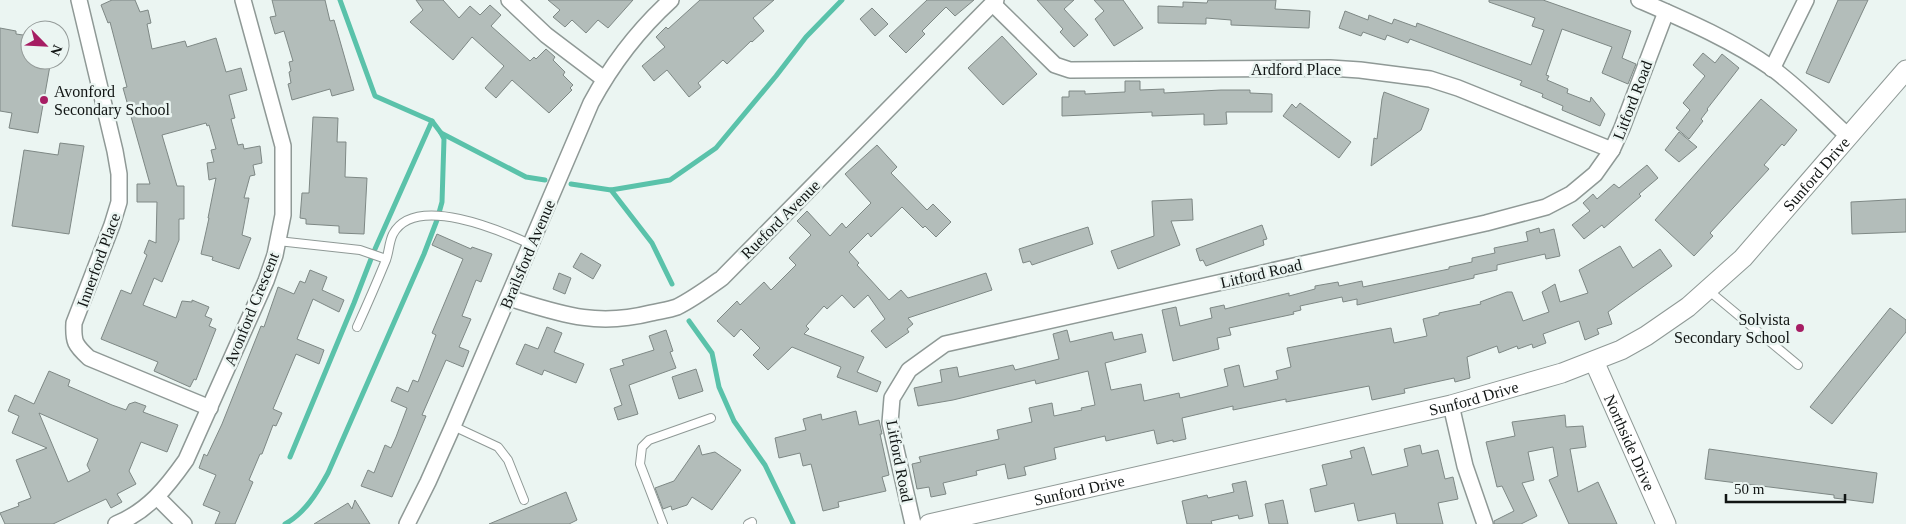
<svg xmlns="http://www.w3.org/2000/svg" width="1906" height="524" font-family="Georgia,serif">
<rect width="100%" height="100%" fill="#ebf5f2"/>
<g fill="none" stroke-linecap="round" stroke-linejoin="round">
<g stroke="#5ac2aa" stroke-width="5">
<path d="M340,0L375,96L432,121L441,133L526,177L545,180"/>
<path d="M571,184L611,190L652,243L672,284"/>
<path d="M611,190L670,180L716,148L776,76L806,37L842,0"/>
<path d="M375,249L432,121"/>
<path d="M689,321L712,353L719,387L734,421L765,465L793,523"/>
<path d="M290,457L354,303L371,259"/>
<path d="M285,524C305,513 317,493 328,473L424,254L437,220L442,202L444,139L441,133"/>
</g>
</g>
<g fill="#b3bdba" stroke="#7e8885" fill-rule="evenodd">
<path d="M112,0H135L140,12L148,10L151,23L147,24L152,49L185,41L187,47L216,38L226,72L241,68L247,90L229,95L235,118L231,119L238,145L243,144L244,149L260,146L262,163L253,165L255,175L250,176L244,198H249L242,235L251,238L239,269L212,260L213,257L201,254L209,218H208L216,178L209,180L207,163L214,162L211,150L216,149L209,125L207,126L206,123L162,135L177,186H184V219H179V240L162,282L154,278L143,305L176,318L182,301L192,302V300L209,307L205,316L212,319L209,326L216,329L196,380L194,379L190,387L154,371L158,362L101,339L121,290L131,294L147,255L144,253L149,240L156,243L157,202H137V184H150L123,88L127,87L110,22L108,23L101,5Z"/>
<path d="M272,0H325L330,21L334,20L354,90L332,96L330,89L292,100L288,84L291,83L289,72L291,71L289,62L293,61L284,31L275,34L270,17L276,16Z"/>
<path d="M416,0H443L459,18L470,6L480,15L490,5L501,15L491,26L530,61L534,57L536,59L546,49L555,57L553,60L565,72L563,75L573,85L570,88L572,90L549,113L512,80L496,98L485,88L504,66L472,37L453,60L410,22L423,10Z"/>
<path d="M548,0H633L608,28L598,20L586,33L572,20L565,27L553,17L560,10Z"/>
<path d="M700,0H774L753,18L764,31L752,42L751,41L727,64L723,60L698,83L701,87L689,97L667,70L654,81L642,66L665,47L656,37L666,27L668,29Z"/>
<path d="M927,0H974L955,16L946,7L922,31L925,34L906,53L889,36Z"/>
<path d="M1037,0H1074L1064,9L1088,35L1074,47L1060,32L1063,29Z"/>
<path d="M1094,0H1123L1143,28L1114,46L1095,19L1104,11Z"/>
<path d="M1208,0H1276L1275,9L1310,11L1309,28L1231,25V20L1206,18V24L1158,23V6L1183,7V2L1207,3Z"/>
<path d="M1489,0H1543L1631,31L1622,58L1636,64L1628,84L1602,73L1612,47L1562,29L1546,75L1549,76L1547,80L1568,89L1567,93L1590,102L1591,97L1605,114L1600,126L1562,110L1563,106L1542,97L1543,94L1520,85L1522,81L1410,39L1408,43L1387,35L1385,40L1363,32L1361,36L1339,28L1345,11L1368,20L1369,15L1392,24L1394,19L1416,27L1417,23L1531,65L1544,30L1532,26L1535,18L1489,2Z"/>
<path d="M1838,0H1868L1829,83L1806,73Z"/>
<path d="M872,8L888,24L875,36L860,19Z"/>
<path d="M0,28L16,31V34L30,36V60H51L38,133L9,128L12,113L0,111Z"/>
<path d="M1002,36L1037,74L1003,105L968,68Z"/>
<path d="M1703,53L1715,63L1722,54L1739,68L1707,109L1708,110L1701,119L1703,121L1689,139L1676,128L1690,110L1683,103L1705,76L1693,65Z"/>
<path d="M1125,81H1140V90L1164,89V93L1221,90H1250V93L1272,94V112H1226L1227,124L1204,125V114L1152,116V112L1062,116V97H1069V91H1085V94L1125,92Z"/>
<path d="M1384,92L1429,109L1421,130L1371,166L1374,138L1377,139L1382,99Z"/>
<path d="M1761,99L1797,130L1784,146L1782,144L1764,165L1769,169L1710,233L1713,236L1694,256L1655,220Z"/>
<path d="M1300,103L1351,142L1339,158L1283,116L1292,104L1296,108Z"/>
<path d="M313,117L338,118L337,142H346L345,177L367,178L364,234L339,233V226L306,224V219L300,218L302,193H309Z"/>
<path d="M1679,132L1697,147L1679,162L1665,150Z"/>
<path d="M60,143L84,146L69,234L12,226L24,150L58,155Z"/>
<path d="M877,145L897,167L891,173L927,210L933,204L951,222L936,237L925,226L923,228L902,207L871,237L868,233L849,252L859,263L857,265L889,300L901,290L908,298L986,273L992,290L908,318L913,324L907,329L909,332L886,348L871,331L885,319L868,295L854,308L842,295L827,309L824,306L806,326L809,329L804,334L864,357L857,372L881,382L877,392L837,377L841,367L792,347L768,370L753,355L760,348L741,329L734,337L717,321L737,301L740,305L764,282L771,290L796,265L789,258L811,235L797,221L807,211L830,236L842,223L846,228L871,203L845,174Z"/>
<path d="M1647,165L1658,178L1639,194L1641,196L1604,228L1602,225L1584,239L1572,225L1590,211L1583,203L1593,194L1597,199L1614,184L1619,188Z"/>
<path d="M1192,199L1193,220L1171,221L1180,245L1118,269L1111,251L1154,236L1152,201Z"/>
<path d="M1906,199V232L1852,234L1851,202Z"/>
<path d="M1262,225L1267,239L1263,240L1264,245L1206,266L1203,260L1200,261L1196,249Z"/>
<path d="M1088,227L1093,244L1032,265L1030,261L1023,263L1019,249Z"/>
<path d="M1539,228L1540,233L1554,229L1560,256L1546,259L1545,254L1497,265V270L1474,275V278L1357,305V299L1343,302L1342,297L1300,306L1301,310L1293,312L1294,314L1229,328L1231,335L1217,338L1219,349L1173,361L1162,310L1176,307L1180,326L1212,318L1210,308L1224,305L1225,309L1289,293V296L1315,289V286L1338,282L1339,286L1362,281L1363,287L1449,269V267L1472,262V258L1495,253L1494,248L1528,241L1526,232Z"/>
<path d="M437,234L471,249L472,247L492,254L481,282L476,280L462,316L471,319L459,347L469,351L463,367L446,360L422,415L426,416L392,497L361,486L368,470L374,473L385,445L391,448L396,437L407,408L391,401L397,387L408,392L413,380L418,382L436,335L432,333L463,259L432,245Z"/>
<path d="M1620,246L1633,268L1660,249L1672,266L1608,312L1612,324L1597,329L1599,334L1585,340L1579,321L1543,334L1546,343L1533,348L1532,344L1518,349L1517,346L1499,353L1497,346L1467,357L1470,378L1455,382L1454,378L1404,389L1405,393L1372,400L1369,386L1286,402V399L1233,410V406L1182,418L1186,439L1173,442V440L1157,444L1154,430L1106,441L1105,436L1054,448L1056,459L1024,467L1026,475L1008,479L1005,464L976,471L977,475L943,483L946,494L931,497L929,487L917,489L912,464L921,462L919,457L999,439L997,430L1032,422L1029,408L1052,403L1054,416L1082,410L1081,408L1095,405L1088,371L1036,384L1035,380L953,400L918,406L914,388L942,382L940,370L957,367L959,377L1013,365L1015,370L1059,359L1053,334L1067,330L1070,342L1112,332L1114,340L1142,334L1146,352L1105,363L1111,390L1141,384L1144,401L1179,393L1180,398L1228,386L1224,369L1239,365L1244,387L1278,379L1276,371L1291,367L1287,348L1391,328L1394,343L1427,336L1423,319L1439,315V313L1481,304L1480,302L1507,292H1512L1523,321L1549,312L1542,292L1555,284L1560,302L1588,293L1579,270Z"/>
<path d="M581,253L601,265L593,279L573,267Z"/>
<path d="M310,270L327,277L322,290L344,300L339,312L313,299L297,339L324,350L319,364L296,354L273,409L282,413L276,426L273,425L262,454H260L249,480L253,482L235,524H215L220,512L203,505L216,475L199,468L204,454L207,456L222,424L261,326L264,327L278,287L294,294L300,281L305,283Z"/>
<path d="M559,273L571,278L565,294L553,289Z"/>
<path d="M1890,308L1906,320V332L1832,424L1810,407Z"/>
<path d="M547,327L562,333L554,352L584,364L576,383L544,370L542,375L516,364L525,344L538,349Z"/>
<path d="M666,330L673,351L670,352L676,368L629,385L638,414L618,420L614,408L622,405L610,369L624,365L622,360L654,350L649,336Z"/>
<path d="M696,369L703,391L679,399L672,377Z"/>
<path d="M49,371L70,380L68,386L112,405L126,410L129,404L135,402L146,406L143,412L178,425L167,452L141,442L129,471L136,484L117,494L122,502L111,508L106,499L53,524H5L0,513L19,506L18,503L31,498L16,460L47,448L12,433L19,416L8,411L15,395L34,404ZM39,413L98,439L87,465L90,471L68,482Z"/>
<path d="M856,411L859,425L879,420L882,434H880L882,443L889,475L882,477L886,491L838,502L839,507L823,511L811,464L803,466L800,453L779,458L775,438L806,430L803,419L821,414L822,420Z"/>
<path d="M1565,415L1566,427L1583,426L1586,447L1570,449L1578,492L1598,482L1617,524H1569L1549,480L1558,476L1553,447L1528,452L1534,480L1522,483L1537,516L1521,524H1494V521L1514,511L1502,486L1497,487L1486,442L1515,436L1512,422Z"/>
<path d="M699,445L702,455L715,452L741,470L712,510L692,497L687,505L672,510L671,506L663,509L655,488L674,481Z"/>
<path d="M1420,445L1422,454L1438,450L1445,479L1453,477L1458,499L1438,503L1443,524H1397L1395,513L1358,521L1354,503L1315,512L1310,489L1327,485L1322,465L1352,458L1350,451L1364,447L1372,475L1408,466L1404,449Z"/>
<path d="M1709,449L1877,473L1873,503L1834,498V495L1705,479Z"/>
<path d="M1246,481L1253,516L1239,519L1238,515L1211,521L1212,524H1187L1182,501L1207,495L1208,498L1234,492L1232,484Z"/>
<path d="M566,492L577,520L569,524H489Z"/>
<path d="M355,500L370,524H314L348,503L352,509Z"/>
<path d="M1283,500L1288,524H1269L1265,504Z"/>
</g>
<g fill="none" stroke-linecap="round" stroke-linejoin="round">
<defs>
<g id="service">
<path d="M278,241L360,250L386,259"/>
<path d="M1708,290L1798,365"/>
<path d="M357,327C367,305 377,282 386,260C389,252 389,242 393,234C415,193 502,231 532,245"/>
<path d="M453,426L498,447L508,460L524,500"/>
<path d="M663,524L640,464L642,447L649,440L711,418"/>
<path d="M748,524L752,522"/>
</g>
<g id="minor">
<path d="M79,0L115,151L119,174V202L112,225L74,323C73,342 75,345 89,358L210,408"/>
<path d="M509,0L546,35L604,79"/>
<path d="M1639,0C1685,20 1732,40 1773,69C1800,89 1823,113 1848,136"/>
<path d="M993,4L1055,65L1070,70L1330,68L1360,70L1430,79L1458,88L1612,150"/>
<path d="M1772,69L1806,0"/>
<path d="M509,298C561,314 596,327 651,313C659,311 669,310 677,307C693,299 708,288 722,278L996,0"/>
<path d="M1451,405L1465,466L1485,524"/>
<path d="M157,497L184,524"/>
<path d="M116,524C148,511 167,487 186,460L266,281L275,255L283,215V146L243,0"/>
<path d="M407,524L428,482L453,426L591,103C612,64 638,30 671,0"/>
<path d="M913,524L890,423L892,398L909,370L945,344L1486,223L1546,207L1571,194L1595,174L1612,150L1622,128L1666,12"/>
</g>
<g id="tertiary">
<path id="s1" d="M1594,361L1666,524"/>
<path id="s2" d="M929,524L1451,405L1562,373L1621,350L1646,336L1688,307L1743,258L1906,70"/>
</g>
</defs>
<use href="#service" stroke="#8f9996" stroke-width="10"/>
<use href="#minor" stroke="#8f9996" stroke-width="18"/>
<use href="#tertiary" stroke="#8f9996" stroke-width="21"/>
<use href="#service" stroke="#fff" stroke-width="8"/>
<use href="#minor" stroke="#fff" stroke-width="15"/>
<use href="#tertiary" stroke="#fff" stroke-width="19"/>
</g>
<g fill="#a61d63" stroke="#ebf5f2" stroke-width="2">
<circle cx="44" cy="100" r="5"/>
<circle cx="1800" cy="328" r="5"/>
</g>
<g text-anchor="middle" stroke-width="5" stroke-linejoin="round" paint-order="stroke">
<g font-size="16" fill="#111514" stroke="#ebf5f2">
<text x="1296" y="75">Ardford Place</text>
<text transform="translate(1632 100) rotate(-69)" y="6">Litford Road</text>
<text dy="6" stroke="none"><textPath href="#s2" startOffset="979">Sunford Drive</textPath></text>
<text transform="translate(780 219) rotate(-45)" y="6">Rueford Avenue</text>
<text transform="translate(527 254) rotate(-67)" y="6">Brailsford Avenue</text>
<text transform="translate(98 260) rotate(-70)" y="6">Innerford Place</text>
<text transform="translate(1261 273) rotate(-13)" y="6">Litford Road</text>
<text transform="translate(251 309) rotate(-68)" y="6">Avonford Crescent</text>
<text dy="6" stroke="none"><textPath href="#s2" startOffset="559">Sunford Drive</textPath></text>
<text dy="6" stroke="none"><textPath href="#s1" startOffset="89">Northside Drive</textPath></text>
<text transform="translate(900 461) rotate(79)" y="6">Litford Road</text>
<text dy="6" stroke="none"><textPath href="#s2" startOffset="154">Sunford Drive</textPath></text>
</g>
<g font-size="16" fill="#111514" stroke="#ebf5f2" text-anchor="start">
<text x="54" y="97">Avonford<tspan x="54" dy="18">Secondary School</tspan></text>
<text x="1790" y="325" text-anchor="end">Solvista<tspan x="1790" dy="18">Secondary School</tspan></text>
</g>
</g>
<g transform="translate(45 45) rotate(114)"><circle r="24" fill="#ebf5f2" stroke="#949b99"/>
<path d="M0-4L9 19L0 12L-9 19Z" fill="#a61d63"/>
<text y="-8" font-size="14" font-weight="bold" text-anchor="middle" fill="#111514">N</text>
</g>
<path d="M1726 494v8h119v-8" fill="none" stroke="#111514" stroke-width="2.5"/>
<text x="1734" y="494" font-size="15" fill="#111514" stroke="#ebf5f2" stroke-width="4" paint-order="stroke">50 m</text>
</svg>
